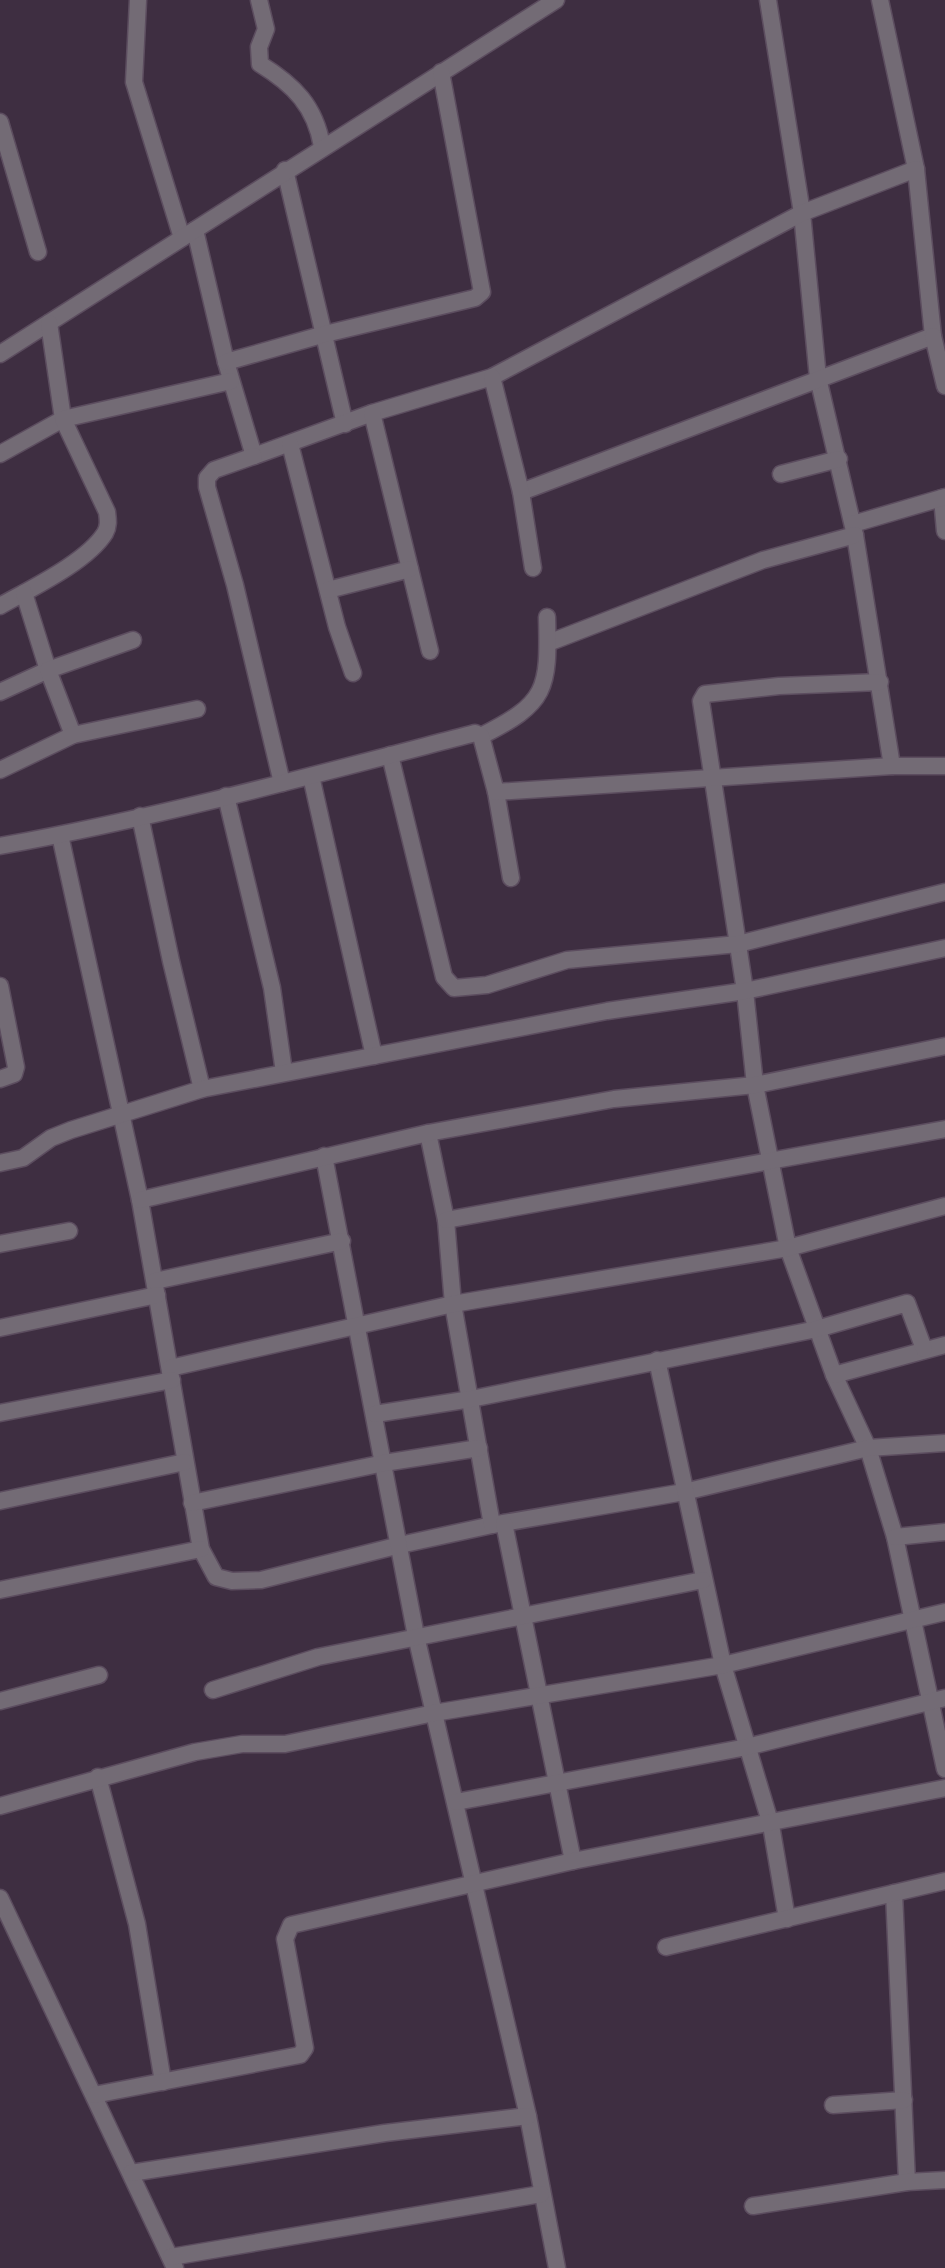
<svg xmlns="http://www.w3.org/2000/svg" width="945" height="2268" font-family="Manrope,sans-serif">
<rect width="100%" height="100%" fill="#3e2e41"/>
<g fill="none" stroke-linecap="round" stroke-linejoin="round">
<defs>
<g id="minor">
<path d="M138,0L134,82L182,238"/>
<path d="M259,0L266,29L259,47L260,64C294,85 315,106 322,146"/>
<path d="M768,0L802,213L818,378L855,535L892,766"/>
<path d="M880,0L916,169"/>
<path d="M0,122L38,252"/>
<path d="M285,170L345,424"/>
<path d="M195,230L226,362L254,456L372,413L492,377L802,213L916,169L933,336L521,492"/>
<path d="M933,336L945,386"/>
<path d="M0,354L556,0"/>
<path d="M226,362L325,334L475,298L482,292L441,72"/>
<path d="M492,377L521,492L533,568"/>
<path d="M372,413L430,651"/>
<path d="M290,444L337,627L353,673"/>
<path d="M0,454L63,419L49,323"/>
<path d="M254,456L214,470L207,478V487L235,585L282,783"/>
<path d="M781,474L839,459"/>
<path d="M942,498L945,531"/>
<path d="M853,524L945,497"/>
<path d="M328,590L410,569"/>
<path d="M0,606C30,589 87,562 105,533C109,526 108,520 107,512L63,419L231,381"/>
<path d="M548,643L763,560L855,535"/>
<path d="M880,682L779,686L705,694L701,701L745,991L755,1085L788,1248L834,1375L868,1448L895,1537L945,1769"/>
<path d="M0,692L48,670L24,593"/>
<path d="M73,735L48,670L133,640"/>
<path d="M481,736C547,703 549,690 547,617"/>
<path d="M390,755L444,977L454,988L487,985L567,960L738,944L945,892"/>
<path d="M0,770L73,735L197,709"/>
<path d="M311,776L374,1056"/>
<path d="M496,792L511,878"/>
<path d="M226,796L272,988L284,1072"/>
<path d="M140,816L171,961L202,1089"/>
<path d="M60,835L140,1200L201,1549L216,1577L232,1581L261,1580L400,1545L492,1525L684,1492L868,1448L945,1443"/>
<path d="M0,846C160,817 318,774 475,733L481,736L496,792L892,766H945"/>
<path d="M0,986L16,1067L14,1074L0,1079"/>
<path d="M428,1133L446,1220L453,1304L492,1525"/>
<path d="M324,1156L416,1636L528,2116L557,2268"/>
<path d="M0,1163L23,1158L51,1138L71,1130L202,1089L607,1011L745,991L945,948"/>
<path d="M140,1200L428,1133L614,1099L755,1085L945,1046"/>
<path d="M446,1220L945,1129"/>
<path d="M0,1244L69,1231"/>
<path d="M155,1281L342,1241"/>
<path d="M0,1328L157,1295"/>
<path d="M657,1360L723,1665L771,1825L787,1919"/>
<path d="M170,1368L453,1304L788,1248L945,1206"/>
<path d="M834,1375L945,1345"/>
<path d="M0,1413L172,1380"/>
<path d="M375,1414L471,1399L817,1329L907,1303L924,1349"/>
<path d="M0,1501L185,1462"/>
<path d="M192,1503L384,1463L479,1448"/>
<path d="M504,1523L573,1861"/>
<path d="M895,1537L945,1532"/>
<path d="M0,1590L201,1549"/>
<path d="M213,1690L318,1657L703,1580"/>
<path d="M0,1701L99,1675"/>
<path d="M98,1777L137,1924L163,2082"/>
<path d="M456,1802L747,1747L945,1698"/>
<path d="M0,1806L195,1752L242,1744H285L434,1713L723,1665L945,1612"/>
<path d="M894,1893L907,2182"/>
<path d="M0,1898L175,2268"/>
<path d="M666,1947L945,1881"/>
<path d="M94,2095L300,2055L305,2048L285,1939L291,1925L573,1861L945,1788"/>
<path d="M833,2105L904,2100"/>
<path d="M131,2173L385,2133L528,2116"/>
<path d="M753,2206L907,2182L945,2180"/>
<path d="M171,2257L541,2194"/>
</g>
</defs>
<use href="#minor" stroke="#5c4d5f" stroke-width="19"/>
<use href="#minor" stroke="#736b75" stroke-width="16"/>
</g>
</svg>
